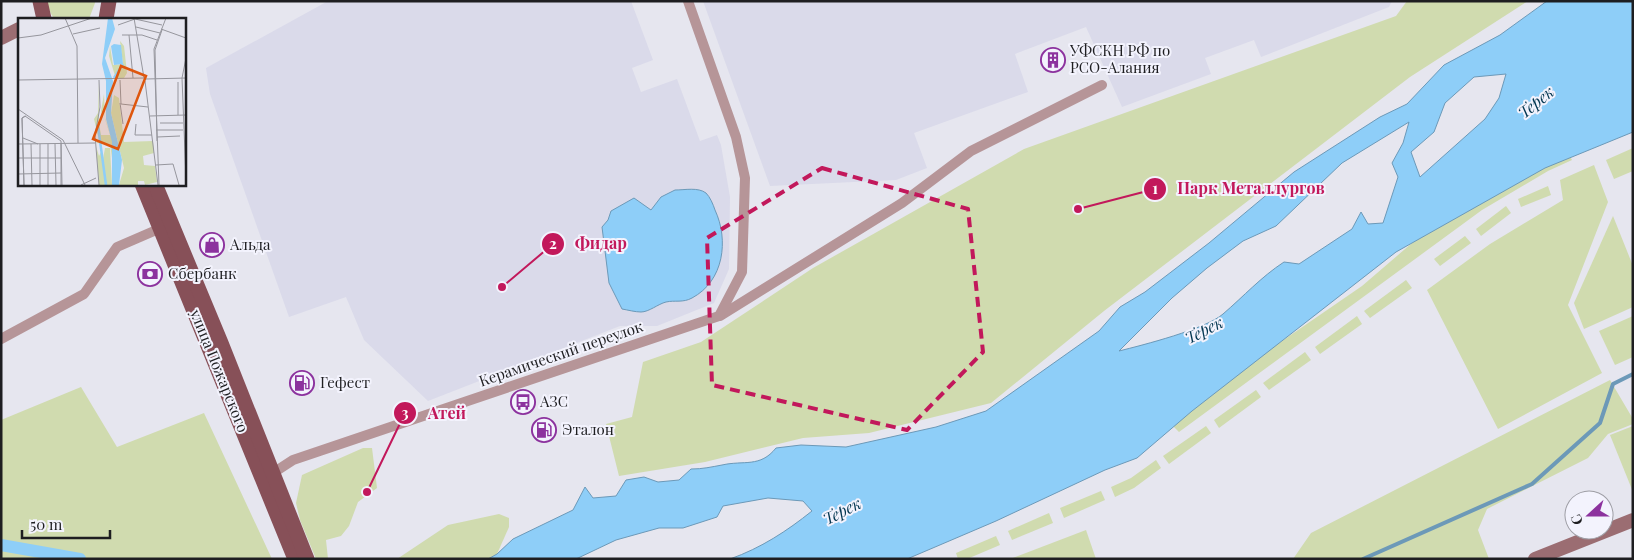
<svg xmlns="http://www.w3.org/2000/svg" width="1634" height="560" font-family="'Playfair Display',serif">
<rect width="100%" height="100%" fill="#e6e6ef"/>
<g fill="#dadaea">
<path d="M328,1H631L653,60L632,68L641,92L677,79L700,141L717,135L721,145L730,197L729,269L714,303L657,326H620L428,401L364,340L346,297L289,317L210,94L206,68Z"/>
<path d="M703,1H1392L1389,7L1261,57L1254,40L1205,58L1211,74L1122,107L1086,27L1015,54L1028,92L914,133L927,168L896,180L770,186Z"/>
</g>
<g fill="#d0dbaf">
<path d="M48,1H95V3L89,19H54L48,8Z"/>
<path d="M1407,1H1528L1410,77L1104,311L991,403L869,433L803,438L705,462L619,476L606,424L632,417L643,362L701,342L813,268L1024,149L1396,16Z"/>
<path d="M1565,148L1572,160L1548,171L1482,210L1179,432L1172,425L1176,414L1362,286L1426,231Z"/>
<path d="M1633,148V171L1614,179L1606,160Z"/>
<path d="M1594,165L1608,202L1568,305L1602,373L1498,429L1427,290L1490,244L1563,200L1560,180Z"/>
<path d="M1548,186L1551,195L1521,207L1518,199Z"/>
<path d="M1506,206L1511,213L1481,236L1476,229Z"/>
<path d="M1613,216L1633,266V307L1584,329L1574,303Z"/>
<path d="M1465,236L1471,243L1440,266L1434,259Z"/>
<path d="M1406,280L1412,288L1370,318L1364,311Z"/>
<path d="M1357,316L1362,324L1320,354L1315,347Z"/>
<path d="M1633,316V357L1615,365L1599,331Z"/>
<path d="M1305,352L1311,360L1269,390L1263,383Z"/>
<path d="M1610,380L1633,419V424L1608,434L1588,458L1487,509L1478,530L1489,559H1293L1311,533Z"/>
<path d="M81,387L117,447L204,413L272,559H1V420Z"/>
<path d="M1256,390L1261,397L1219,428L1214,420Z"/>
<path d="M1206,426L1211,433L1169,464L1163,456Z"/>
<path d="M1633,426V492L1610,435Z"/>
<path d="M363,448H372L377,488L358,502L349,526L341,536L326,540L328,559H316L300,520L296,503L302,475Z"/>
<path d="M1156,460L1161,468L1134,488L1115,497L1111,487L1131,478Z"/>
<path d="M1101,491L1105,500L1064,518L1060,508Z"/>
<path d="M1049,513L1053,523L1012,540L1008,531Z"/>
<path d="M499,514L509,518V527L497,554L488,559H397L448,525Z"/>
<path d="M1086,530L1096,559H1010Z"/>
<path d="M996,536L1000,545L967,559H958L956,553Z"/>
</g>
<g fill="#8ecef8" stroke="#6c99b8" fill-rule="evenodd">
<path d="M1547,1H1633V132L1545,168L1396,252L1192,411L1137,458L1105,470L996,521L907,559H730C761,548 787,531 812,511L803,501L768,498L723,506L717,517L683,528H659L616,540L576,559H488L497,554L513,539L573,510L585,487L593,498L616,496L626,480L644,477L658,482L679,480L691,469C703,469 711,467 722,465C744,460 760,468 776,448L801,445L846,447L936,427L986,411L1099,331L1120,307L1145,292L1209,243L1294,172L1380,117L1407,104L1444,65L1500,35ZM1506,74L1499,98L1485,119L1420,177L1411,152L1434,132L1445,103L1474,77ZM1409,122L1403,143L1392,163L1398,177L1383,223L1368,224L1361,212L1352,229L1299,264L1284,262C1261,277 1244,296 1223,314C1206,329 1143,345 1119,351L1172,298L1207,268L1243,241L1276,226L1342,163Z"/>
<path d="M675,190C685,190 698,187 706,193C710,197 713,204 715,210C729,240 724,281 692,298C683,303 675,300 666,302C658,304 649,312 641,312C635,312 628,310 622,309L609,283L602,227L608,220L611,211L634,198L651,210L661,197Z"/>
</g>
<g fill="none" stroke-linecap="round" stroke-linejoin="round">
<path stroke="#6c99b8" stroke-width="4" d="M1363,559L1532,484L1600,423L1613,384L1633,374"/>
<path stroke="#8ecef8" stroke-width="12" d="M1,545L80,559"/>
<g stroke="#b69598" stroke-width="10">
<path d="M720,316L902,203L971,151L1102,85"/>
<path d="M1,339L84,294L117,247L161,228"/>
<path d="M273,473L293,460L719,316L742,272L745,178L736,137L688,1"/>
</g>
<g stroke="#9b6d72" stroke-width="14">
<path d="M1,38L19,29"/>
<path d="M1535,559L1633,520"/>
</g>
<g stroke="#875058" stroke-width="15">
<path d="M40,1L44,19"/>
<path d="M106,19L109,1"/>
<path d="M142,184L295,559"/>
<path d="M155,184L221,343L307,559"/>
</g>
</g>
<path fill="none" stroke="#c2185b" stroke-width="4" stroke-dasharray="10 6" stroke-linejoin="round" d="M822,168L968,209L983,352L907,430L712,385L707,238Z"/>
<defs>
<symbol id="building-ring" viewBox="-11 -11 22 22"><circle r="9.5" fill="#f3f3fd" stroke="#8c329e" stroke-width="1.5"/><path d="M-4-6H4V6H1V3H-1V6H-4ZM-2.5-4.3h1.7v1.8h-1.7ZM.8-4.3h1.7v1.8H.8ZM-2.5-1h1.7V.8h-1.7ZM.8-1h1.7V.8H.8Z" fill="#8c329e"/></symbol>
<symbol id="shop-ring" viewBox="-11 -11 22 22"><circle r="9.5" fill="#f3f3fd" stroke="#8c329e" stroke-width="1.5"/><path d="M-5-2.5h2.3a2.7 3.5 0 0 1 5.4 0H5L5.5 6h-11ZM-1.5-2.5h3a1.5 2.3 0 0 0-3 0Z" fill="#8c329e"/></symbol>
<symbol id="bank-ring" viewBox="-11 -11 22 22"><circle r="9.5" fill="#f3f3fd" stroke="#8c329e" stroke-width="1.5"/><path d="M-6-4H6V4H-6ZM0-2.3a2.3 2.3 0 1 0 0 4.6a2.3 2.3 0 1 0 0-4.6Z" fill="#8c329e"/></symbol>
<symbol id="fuel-ring" viewBox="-11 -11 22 22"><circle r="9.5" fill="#f3f3fd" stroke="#8c329e" stroke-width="1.5"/><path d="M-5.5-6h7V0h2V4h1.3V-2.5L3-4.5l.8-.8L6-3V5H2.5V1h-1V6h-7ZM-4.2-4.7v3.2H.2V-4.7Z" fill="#8c329e"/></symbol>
<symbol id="bus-ring" viewBox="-11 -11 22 22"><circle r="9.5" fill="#f3f3fd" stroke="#8c329e" stroke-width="1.5"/><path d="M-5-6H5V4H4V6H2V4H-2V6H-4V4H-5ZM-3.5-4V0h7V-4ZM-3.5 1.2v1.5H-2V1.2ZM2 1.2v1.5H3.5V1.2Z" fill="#8c329e"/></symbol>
</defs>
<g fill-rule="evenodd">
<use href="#building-ring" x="1039" y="46" width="28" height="28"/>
<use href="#shop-ring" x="198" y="231" width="28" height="28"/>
<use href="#bank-ring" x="136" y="260" width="28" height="28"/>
<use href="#fuel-ring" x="288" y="369" width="28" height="28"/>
<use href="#bus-ring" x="509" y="388" width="28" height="28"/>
<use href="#fuel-ring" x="530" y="416" width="28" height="28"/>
</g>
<g text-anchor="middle" stroke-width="4" stroke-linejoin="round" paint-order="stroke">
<g font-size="15" fill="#1e1e21" stroke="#f3f3fd" text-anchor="start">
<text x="1070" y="56">УФСКН РФ по<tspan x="1070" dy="17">РСО-Алания</tspan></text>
<text x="230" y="250">Альда</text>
<text x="168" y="279">Сбербанк</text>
<text x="320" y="388">Гефест</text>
<text x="540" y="407">АЗС</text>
<text x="562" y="435">Эталон</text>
</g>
<g font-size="15" fill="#1e1e21" stroke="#f3f3fd">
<text transform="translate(561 354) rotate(-19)" y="5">Керамический переулок</text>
<text transform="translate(219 371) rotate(68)" y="5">улица Пожарского</text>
</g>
<g font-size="16" font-style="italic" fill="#003550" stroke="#f3f3fd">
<text transform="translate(1536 102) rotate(-39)" y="6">Терек</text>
<text transform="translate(1204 330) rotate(-27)" y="6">Терек</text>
<text transform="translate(842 511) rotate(-27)" y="6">Терек</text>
</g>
</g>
<g transform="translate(18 18)">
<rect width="168" height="168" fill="#e6e6ef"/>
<path d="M102,23L106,28L109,55L106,60L98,61L91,38L92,28L95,47L105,46ZM81,63V105L83,117H92L87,101V93L84,97L83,93L86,76L87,100L95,125L94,140L92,126L78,125L81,122L76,101L80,95ZM96,77L101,80L106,124L135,123L136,135L125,138L126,147L137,148L139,164L127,167L126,163H120V167H101L106,150L93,95ZM78,128L81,138L83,134L85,141L87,130H92L94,167H81Z" fill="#d0dbaf"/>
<path d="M90,0H94L97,11L87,40L95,63L93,95L104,142L101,167H94V124L88,101V63L84,46ZM96,26L103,27L105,46L96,47L93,28Z" fill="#8ecef8"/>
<path fill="none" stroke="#8ecef8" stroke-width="2.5" d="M96,60L105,46M80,108L88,167"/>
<path fill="none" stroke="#96969d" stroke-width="1" d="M47,0L59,28L60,125M116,0L126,60M100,7L117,1L144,7M118,9L142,15M143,11L168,20M55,16L82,10M104,17H124L139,22M111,17L115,60M0,20L23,17L74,0M164,60L168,40M164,60L168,161M128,61L168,60M0,62L126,60M102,62L103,86L130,89M127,63L140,167M160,64V97M102,85L105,106M0,91L45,122L67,167M132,98L168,97M142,105H165M118,106L117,117H134M138,112H165M139,119L162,118M5,120L20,126M139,123L137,32L144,12M43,125V167M0,126L77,125M13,126L14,167M22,126V167M30,126V167M37,126L38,167M0,140H43M138,147L155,146L161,167M0,156L43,155M6,167L4,100L8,98M6,167L4,100L7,98L43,123L44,167M63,167L78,160M81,167L77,117L82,89L81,62M141,167L136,31L148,0"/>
<path fill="#de560d" fill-opacity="0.15" stroke="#de560d" stroke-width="2.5" d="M103,48L128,58L100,131L75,121Z"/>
<rect width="168" height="168" fill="none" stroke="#1e1e21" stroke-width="2.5"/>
</g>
<path fill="none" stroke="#c2185b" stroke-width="2" d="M1078 209L1155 189M502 287L553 244M367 492L405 413"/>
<g fill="#c2185b" stroke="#f3f3fd" stroke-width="2">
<circle cx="1078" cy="209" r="5"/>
<circle cx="502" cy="287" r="5"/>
<circle cx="367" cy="492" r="5"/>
<circle cx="1155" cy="189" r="12"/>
<circle cx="553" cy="244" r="12"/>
<circle cx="405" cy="413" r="12"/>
</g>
<g font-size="15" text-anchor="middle" font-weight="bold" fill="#fff">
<text x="1155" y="194">1</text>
<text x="553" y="249">2</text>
<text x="405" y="418">3</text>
</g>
<g font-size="16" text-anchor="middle" font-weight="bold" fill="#c2185b" stroke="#f3f3fd" stroke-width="4" stroke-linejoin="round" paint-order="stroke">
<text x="1251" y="194">Парк Металлургов</text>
<text x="601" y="249">Фидар</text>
<text x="447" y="419">Атей</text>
</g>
<rect width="1634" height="560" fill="none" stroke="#1e1e21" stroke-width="5"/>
<g transform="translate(1589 515) rotate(249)"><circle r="24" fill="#f3f3fd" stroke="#9e9ea5"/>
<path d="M0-4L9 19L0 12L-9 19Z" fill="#8c329e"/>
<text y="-8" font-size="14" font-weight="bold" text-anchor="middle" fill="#1e1e21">С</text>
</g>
<path d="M22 530v8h88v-8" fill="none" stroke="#1e1e21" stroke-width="2.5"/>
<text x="30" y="530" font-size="15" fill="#1e1e21" stroke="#f3f3fd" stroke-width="4" paint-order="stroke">50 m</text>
</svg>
